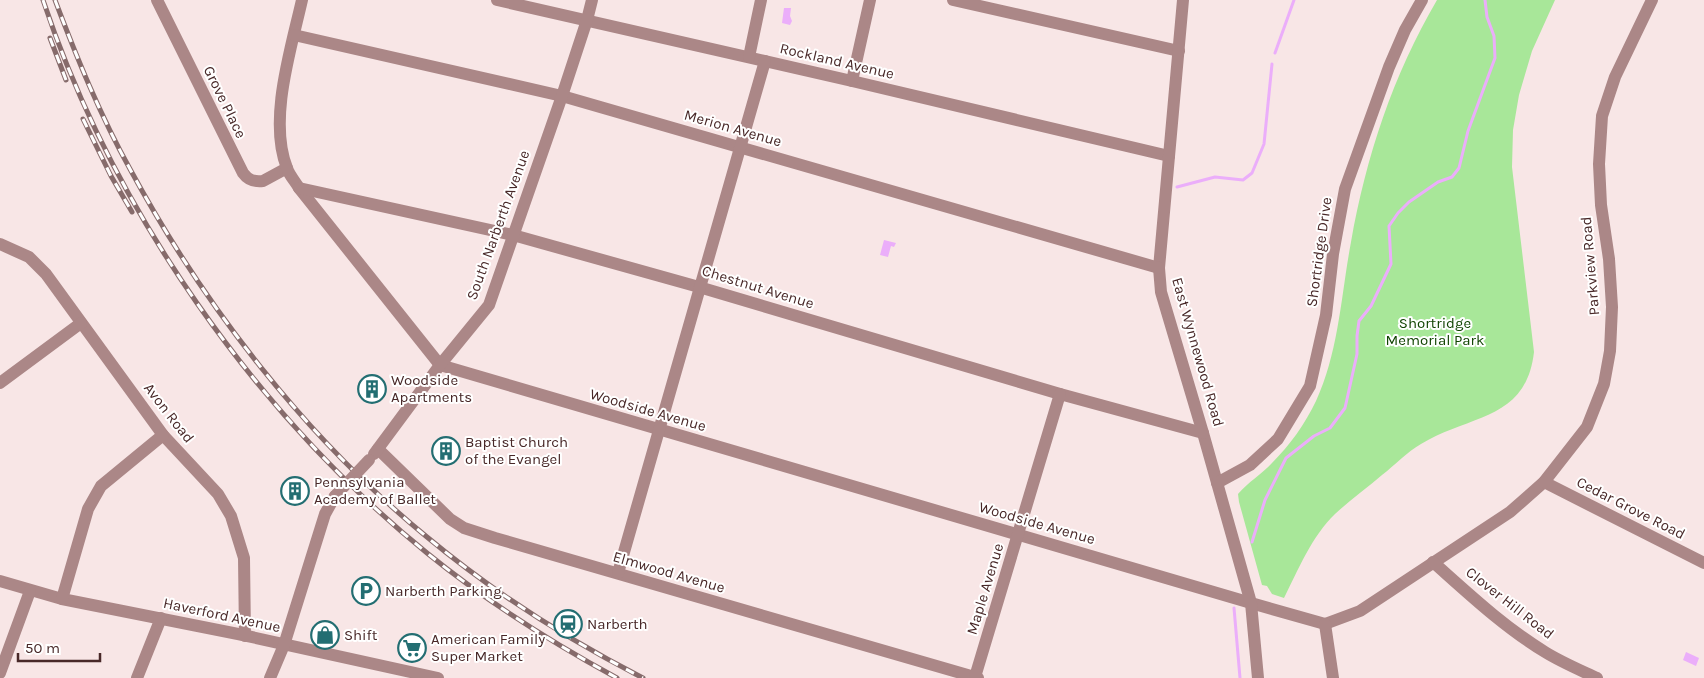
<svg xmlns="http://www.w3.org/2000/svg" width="1704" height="678" font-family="Karla,sans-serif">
<rect width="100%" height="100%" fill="#f8e6e6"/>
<path fill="#a8e799" d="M1437,0H1555L1532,51L1519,95L1513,130L1512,167L1534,352C1526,421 1470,414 1421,444C1407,452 1395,465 1382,475C1367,488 1350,500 1335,514C1312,536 1298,570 1284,598L1272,594L1267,586L1262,585L1239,502L1238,494C1248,482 1262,474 1272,463C1290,445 1305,424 1316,401C1339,351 1341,295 1351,242C1366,157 1393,75 1437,0Z"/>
<g fill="#ebaefa">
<path d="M784,8H791L790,16L792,21L790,25L782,23Z"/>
<path d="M884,240L896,243L894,247L891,246L888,257L880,255Z"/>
<path d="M1686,652L1699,658L1696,666L1683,660Z"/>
</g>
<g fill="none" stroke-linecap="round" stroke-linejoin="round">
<g stroke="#ebaefa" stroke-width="3">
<path d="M1275,53L1294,0"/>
<path d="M1177,187L1215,177L1243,180L1252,173L1264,144L1272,64"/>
<path d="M1252,542L1265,500L1286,458L1314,436L1330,428L1345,408L1357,354V336L1359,321L1371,306L1391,264L1389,226L1398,213L1409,202L1438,182L1452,177L1459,168L1468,131L1495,58L1494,36L1487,17L1485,0"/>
<path d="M1234,608L1240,678"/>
</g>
<g stroke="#ab8787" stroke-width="12">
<path d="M157,0L243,173C248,180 254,182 263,181L287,168"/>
<path d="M302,0C291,49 268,120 287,168C289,175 295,181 299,188L440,365L1251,603L1325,624L1360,611L1510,512L1544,482L1587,427L1604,384L1610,351L1612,307L1609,259L1601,205L1599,164L1602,116L1615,77L1652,0"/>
<path d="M497,0L852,81L1169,156"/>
<path d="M953,0L1179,51"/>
<path d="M1183,0L1159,268L1161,292L1203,433L1251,603L1258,678"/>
<path d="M294,35L562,96L1159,268"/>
<path d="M749,57L761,0"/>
<path d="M852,81L870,0"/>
<path d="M299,188L513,235L699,287L1060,394L1203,433"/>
<path d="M0,244L29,257L46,274L163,435L218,494L231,516L244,558L245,636"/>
<path d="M0,383L81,323"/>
<path d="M378,449L450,519L464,528L495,538L978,678"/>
<path d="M374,454L440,365L489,305L562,96L587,20L592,0"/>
<path d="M1544,482L1704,563"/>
<path d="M1217,483L1250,465L1278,439L1310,386L1326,315L1333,254L1345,189L1389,67L1405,30L1422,0"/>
<path d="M1433,562C1469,594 1504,627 1545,652C1561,662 1580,670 1597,678"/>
<path d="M618,573L765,61"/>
<path d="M0,581L62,599L238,634L438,678"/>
<path d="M62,599L88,509L101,486L163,435"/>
<path d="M1325,624L1333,678"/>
<path d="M0,673L30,591"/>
<path d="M975,677L1060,394"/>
<path d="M137,678L161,618"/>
<path d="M270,678L284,645L325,514L335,496"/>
</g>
<defs>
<g id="rail">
<path d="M43,0C113,210 255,413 427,553C486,601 551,642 617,678"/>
<path d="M55,0C77,58 100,115 130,169C204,306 306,438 427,537C493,592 567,639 643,678"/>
<path d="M50,38L66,80"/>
<path d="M83,119L111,176L132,212"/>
</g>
</defs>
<use href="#rail" stroke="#866b6b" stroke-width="5"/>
<use href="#rail" stroke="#fff" stroke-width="3" stroke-dasharray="9" stroke-linecap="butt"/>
<path stroke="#ab8787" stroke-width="12" d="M335,496L369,460"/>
</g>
<defs>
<symbol id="building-ring" viewBox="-11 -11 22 22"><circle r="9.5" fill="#fff" stroke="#236e72" stroke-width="1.5"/><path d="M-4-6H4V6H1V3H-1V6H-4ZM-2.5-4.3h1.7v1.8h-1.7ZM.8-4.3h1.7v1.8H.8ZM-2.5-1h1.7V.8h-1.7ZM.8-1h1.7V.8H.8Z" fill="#236e72"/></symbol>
<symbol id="parking-ring" viewBox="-11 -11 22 22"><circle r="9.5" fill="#fff" stroke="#236e72" stroke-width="1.5"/><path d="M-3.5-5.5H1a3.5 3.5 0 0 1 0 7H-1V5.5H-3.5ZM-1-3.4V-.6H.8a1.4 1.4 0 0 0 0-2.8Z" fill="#236e72"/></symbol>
<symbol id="station-ring" viewBox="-11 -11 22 22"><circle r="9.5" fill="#fff" stroke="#236e72" stroke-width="1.5"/><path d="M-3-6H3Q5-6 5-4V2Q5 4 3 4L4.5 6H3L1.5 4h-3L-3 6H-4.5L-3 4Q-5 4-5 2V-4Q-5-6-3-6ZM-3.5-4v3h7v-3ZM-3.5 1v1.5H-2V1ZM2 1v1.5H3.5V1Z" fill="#236e72"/></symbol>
<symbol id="shop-ring" viewBox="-11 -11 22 22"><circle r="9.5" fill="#fff" stroke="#236e72" stroke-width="1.5"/><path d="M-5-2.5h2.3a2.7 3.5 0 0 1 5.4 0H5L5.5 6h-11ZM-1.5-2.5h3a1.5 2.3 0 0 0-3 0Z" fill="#236e72"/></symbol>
<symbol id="supermarket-ring" viewBox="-11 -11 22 22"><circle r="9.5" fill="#fff" stroke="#236e72" stroke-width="1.5"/><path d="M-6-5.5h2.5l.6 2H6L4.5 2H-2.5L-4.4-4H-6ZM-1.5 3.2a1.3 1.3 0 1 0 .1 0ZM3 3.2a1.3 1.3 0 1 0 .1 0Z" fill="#236e72"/></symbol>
</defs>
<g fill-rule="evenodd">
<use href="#building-ring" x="356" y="373" width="32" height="32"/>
<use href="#building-ring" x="430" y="435" width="32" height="32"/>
<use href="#building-ring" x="279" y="475" width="32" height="32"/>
<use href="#parking-ring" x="350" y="575" width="32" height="32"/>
<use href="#station-ring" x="552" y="608" width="32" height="32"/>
<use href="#shop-ring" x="309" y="619" width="32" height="32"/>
<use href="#supermarket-ring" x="396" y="632" width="32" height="32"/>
</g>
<g text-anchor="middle" stroke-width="4" stroke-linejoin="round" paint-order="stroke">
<g font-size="15" fill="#482828" stroke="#fff">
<text transform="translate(837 61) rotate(13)" y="5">Rockland Avenue</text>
<text transform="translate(225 102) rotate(64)" y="5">Grove Place</text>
<text transform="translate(733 128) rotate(16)" y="5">Merion Avenue</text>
<text transform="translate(498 225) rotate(-70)" y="5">South Narberth Avenue</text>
<text transform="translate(1319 252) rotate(-82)" y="5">Shortridge Drive</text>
<text transform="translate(1590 266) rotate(-95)" y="5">Parkview Road</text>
<text transform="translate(758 287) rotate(17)" y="5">Chestnut Avenue</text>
<text transform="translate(1198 352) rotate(74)" y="5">East Wynnewood Road</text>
<text transform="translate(648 410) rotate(16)" y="5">Woodside Avenue</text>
<text transform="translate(169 413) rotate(52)" y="5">Avon Road</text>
<text transform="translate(1631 508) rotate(27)" y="5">Cedar Grove Road</text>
<text transform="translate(1037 523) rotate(16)" y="5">Woodside Avenue</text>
<text transform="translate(669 572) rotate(16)" y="5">Elmwood Avenue</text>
<text transform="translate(985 589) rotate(-73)" y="5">Maple Avenue</text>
<text transform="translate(1510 603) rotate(38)" y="5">Clover Hill Road</text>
<text transform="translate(222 615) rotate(12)" y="5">Haverford Avenue</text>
</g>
<g font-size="15" fill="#104400" stroke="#fff">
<text x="1435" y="328">Shortridge<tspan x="1435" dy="17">Memorial Park</tspan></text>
</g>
<g font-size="15" fill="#482828" stroke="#fff" text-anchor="start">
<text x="391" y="385">Woodside<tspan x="391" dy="17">Apartments</tspan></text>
<text x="465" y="447">Baptist Church<tspan x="465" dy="17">of the Evangel</tspan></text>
<text x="314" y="487">Pennsylvania<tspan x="314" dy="17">Academy of Ballet</tspan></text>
<text x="385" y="596">Narberth Parking</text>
<text x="587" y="629">Narberth</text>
<text x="344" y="640">Shift</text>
<text x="431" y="644">American Family<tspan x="431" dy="17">Super Market</tspan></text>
</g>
</g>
<path d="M18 653v8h82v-8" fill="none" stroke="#482828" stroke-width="2.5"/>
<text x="25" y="653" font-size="15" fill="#482828" stroke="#ffffff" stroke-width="4" paint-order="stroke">50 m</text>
</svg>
